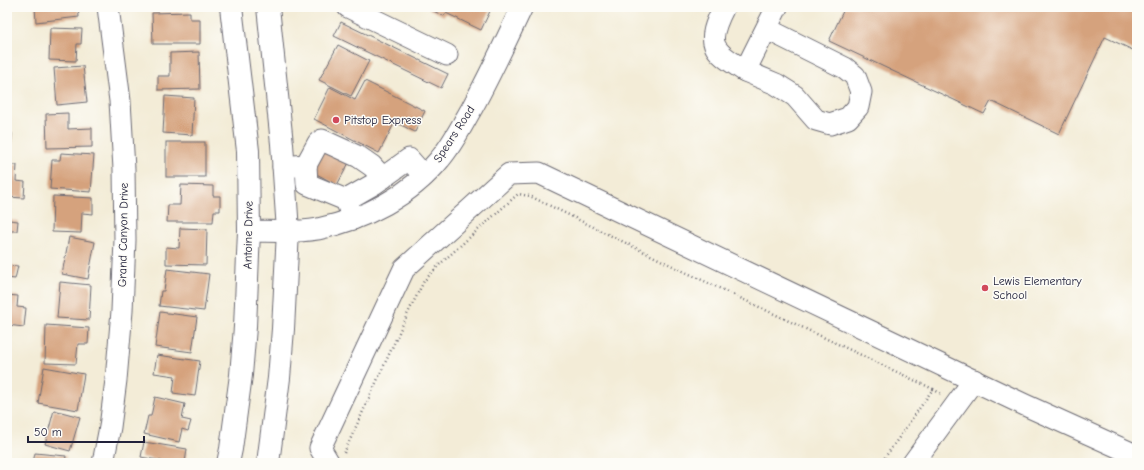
<svg xmlns="http://www.w3.org/2000/svg" width="1144" height="470" font-family="'Comic Neue',sans-serif">
<rect width="100%" height="100%" fill="#fdfcf7"/>
<filter id="ink" filterUnits="userSpaceOnUse"><feTurbulence type="fractalNoise" baseFrequency=".025" numOctaves="2"/><feDisplacementMap in="SourceGraphic" scale="8" xChannelSelector="R" yChannelSelector="G"/><feConvolveMatrix kernelMatrix="1 2 1 2 8 2 1 2 1" color-interpolation-filters="sRGB"/></filter>
<filter id="wash" filterUnits="userSpaceOnUse"><feTurbulence type="fractalNoise" baseFrequency=".012" numOctaves="4" result="noise"/><feDisplacementMap in="SourceGraphic" scale="16" xChannelSelector="R" yChannelSelector="G"/><feGaussianBlur stdDeviation="0.9" result="paint"/><feColorMatrix in="noise" values="0 0 0 0 0 0 0 0 0 0 0 0 0 0 0 0 0 1.4 0 .05"/><feComposite in="paint" operator="in"/></filter>
<g filter="url(#wash)">
<rect width="100%" height="100%" fill="#f3ecd7"/>
<g id="blocks">
<g fill="#d5a27d">
<path d="M35,7H78L79,17L36,22Z"/>
<path d="M430,7H492L481,30L446,13L444,16L429,9Z"/>
<path d="M845,7H1137V52L1105,37L1059,134L991,101L984,114L829,41Z"/>
<path d="M190,12V19H200V44H153L152,13Z"/>
<path d="M341,22L448,74L441,88L334,36Z"/>
<path d="M50,28L82,29L81,44H77L76,61L49,60Z"/>
<path d="M338,45L369,61L351,96L319,80Z"/>
<path d="M199,52L200,89L158,90V76H170V53Z"/>
<path d="M83,66L87,102L57,105L54,68Z"/>
<path d="M365,81L425,111L415,132L395,122L379,153L314,119L330,87L355,100Z"/>
<path d="M165,96L194,98L192,135L163,133Z"/>
<path d="M68,113V129L92,128V147L47,148L46,114Z"/>
<path d="M7,133H12L11,152H7Z"/>
<rect x="166" y="142" width="39" height="35"/>
<path d="M325,145L351,159L337,185L311,171Z"/>
<path d="M61,153L94,155L91,192L50,189L52,160H60Z"/>
<path d="M7,165H17L16,181L25,182L24,198L7,197Z"/>
<path d="M181,185L213,186V196H220V211H214L213,222H167L168,205H180Z"/>
<path d="M53,196L93,198V214L82,213L81,233L52,232Z"/>
<path d="M7,206H10L9,220L18,221L17,231H10L9,244L7,243Z"/>
<path d="M180,228L207,229L206,265L166,264V247L179,248Z"/>
<path d="M69,237L95,242L88,279L62,274Z"/>
<path d="M7,265L18,266L15,279L7,278Z"/>
<path d="M167,269L209,274L204,311L159,306L161,291H164Z"/>
<path d="M60,282L91,285L89,320L57,318Z"/>
<path d="M7,295L18,296L17,307L26,308L24,327L7,325Z"/>
<path d="M160,312L197,317L192,352L155,347Z"/>
<path d="M46,325L89,328L88,344H78L76,364L45,363Z"/>
<path d="M157,355L200,361L195,396L173,393L175,376L154,373Z"/>
<path d="M44,367L84,374L78,410L38,403Z"/>
<path d="M155,397L185,404L182,419L191,421L188,431L182,429L179,442L144,434L148,416H151Z"/>
<path d="M54,410L80,417L70,451L45,444Z"/>
<path d="M144,442L187,449L185,463H162V461L141,457Z"/>
<path d="M35,453L66,456L65,463H33Z"/>
</g>
</g>
</g>
<g filter="url(#ink)">
<use href="#blocks" fill-opacity="0" stroke="#6b6972" stroke-width="1"/>
<g fill="none" stroke-linecap="round" stroke-linejoin="round">
<defs>
<g id="minor">
<path d="M348,7L447,55"/>
<path d="M724,7C704,46 713,50 745,71"/>
<path d="M767,29L845,68L855,76L861,92L858,107L848,118L830,124L816,120L795,96L776,84L745,71L777,7"/>
<path d="M306,165L318,143L322,140L359,157L372,166L383,178"/>
<path d="M283,167L306,165L307,184L346,200L353,219"/>
<path d="M346,200L374,184L409,159L424,176"/>
<path d="M249,231C271,231 296,233 318,229C365,219 410,196 440,159C453,144 462,125 472,108C490,75 506,41 522,7"/>
<path d="M103,463L110,427L116,380L122,311L125,240L124,169L120,101L108,7"/>
<path d="M329,463L320,448L404,269L509,174L539,173L1025,405L1129,452L1136,463"/>
<path d="M913,463L974,380"/>
</g>
<g id="major">
<path d="M228,463L231,449L241,375L245,327L249,231L248,151L231,7"/>
<path d="M268,463L279,378L283,329L288,231L282,144L268,7"/>
</g>
</defs>
<use href="#minor" stroke="#6b6972" stroke-width="23"/>
<use href="#major" stroke="#6b6972" stroke-width="24"/>
<g stroke="#6b6972" stroke-width="2.5" stroke-dasharray="1 3" stroke-linecap="butt">
<path d="M933,389L943,395"/>
<path d="M344,453L407,315L424,281L440,264L518,194L530,196L683,271L933,389L881,463"/>
</g>
<use href="#minor" stroke="#fff" stroke-width="21"/>
<use href="#major" stroke="#fff" stroke-width="22"/>
</g>
</g>
<g fill="#d1495b" stroke="#fdfcf7" stroke-width="1.5">
<circle cx="336" cy="120" r="4"/>
<circle cx="985" cy="288" r="4"/>
</g>
<g text-anchor="middle" stroke-width="3" stroke-linejoin="round" paint-order="stroke">
<g font-size="12" fill="#22223b" stroke="#fdfcf7" text-anchor="start">
<text x="344" y="124">Pitstop Express</text>
<text x="993" y="285">Lewis Elementary<tspan x="993" dy="14">School</tspan></text>
</g>
<g font-size="12" fill="#22223b" stroke="#fdfcf7">
<text transform="translate(454 134) rotate(-57)" y="4">Spears Road</text>
<text transform="translate(123 235) rotate(-89)" y="4">Grand Canyon Drive</text>
<text transform="translate(248 235) rotate(-89)" y="4">Antoine Drive</text>
</g>
</g>
<rect width="1144" height="470" fill="none" stroke="#fdfcf7" stroke-width="24"/>
<path d="M28 436v6h116v-6" fill="none" stroke="#22223b" stroke-width="2"/>
<text x="34" y="436" font-size="12" fill="#22223b" stroke="#fdfcf7" stroke-width="3" paint-order="stroke">50 m</text>
</svg>
